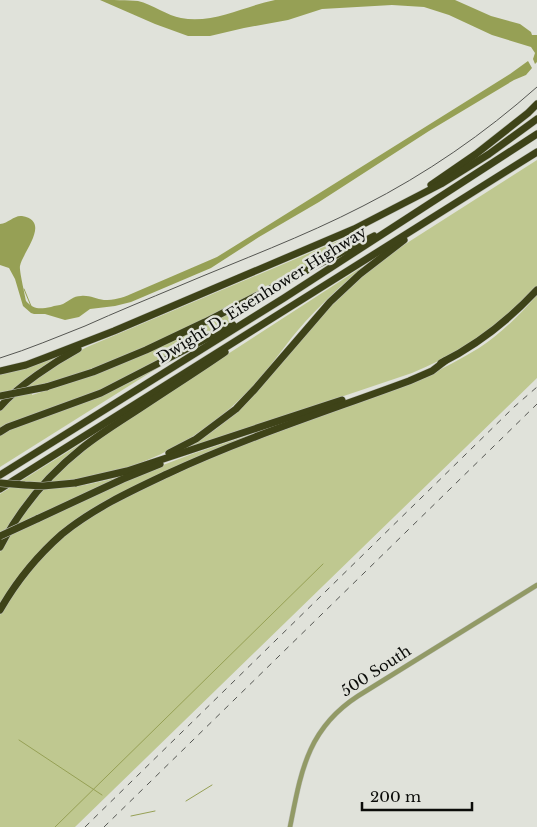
<svg xmlns="http://www.w3.org/2000/svg" width="537" height="827" font-family="'Libre Baskerville',serif">
<rect width="100%" height="100%" fill="#e0e2da"/>
<g fill="#bfc890">
<path d="M537,160V286C501,325 461,353 412,373L181,451L216,429L234,414L302,335L352,284L396,250Z"/>
<path d="M352,235L355,242L261,292L139,350L78,374L31,388L32,395L69,383L291,281L292,283L225,325L119,381C100,391 79,399 58,406C38,413 19,418 0,428V410L34,380L72,355L87,347Z"/>
<path d="M362,267C357,274 347,281 340,287C328,298 316,310 305,322C286,343 271,367 252,387C210,432 155,464 96,476C81,480 65,481 50,482L74,458L103,435Z"/>
<path d="M537,295V378L75,827H0V615L4,607L31,569L66,534L86,519L115,502L219,454L423,378C442,369 461,359 479,348C500,334 520,315 537,295Z"/>
<path d="M54,358L56,359L13,391L0,394V375L39,364Z"/>
<path d="M167,362L0,467V433Z"/>
<path d="M279,425L180,466L68,527L0,606V552L11,535L142,473L192,454Z"/>
<path d="M101,431L69,456L7,530L0,533V494Z"/>
<path d="M116,478L117,480L15,526L42,489L85,485Z"/>
</g>
<g fill="#96a055">
<path d="M100,0C110,0 129,0 138,1C152,4 168,16 181,18C214,24 244,6 275,0H455L491,16L520,24L531,32L532,35H537V62L535,64L533,59L535,53L531,47L492,35L449,15L424,7L392,5L322,9L288,20L244,28L210,36H188L155,24Z"/>
<path d="M528,61L532,68L526,75L514,80L429,131L319,202L259,237L211,268L131,302L115,306L90,309L79,317L65,320L45,314H34L31,313L23,306L15,279L9,268L0,265V224C9,223 14,215 22,216C52,221 22,253 20,266C19,270 25,295 26,301C34,310 40,309 51,307C55,305 59,306 63,304C69,301 73,296 81,296C89,295 96,299 104,300C114,300 122,298 131,294L217,257L510,74Z"/>
</g>
<g fill="none" stroke-linecap="round" stroke-linejoin="round">
<g stroke="#96a055" stroke-width="1">
<path d="M24,289L31,306"/>
<path d="M19,740L102,795"/>
<path d="M186,801L212,785"/>
<path d="M131,816L155,811"/>
<path d="M55,827L323,564"/>
</g>
<defs>
<path id="minor" d="M290,827C301,772 307,729 358,696L537,585"/>
<g id="highway">
<path d="M431,185L476,154L528,113L537,104"/>
<path d="M441,363C477,345 509,320 537,290"/>
<path d="M0,371L26,365L47,357L114,331L354,229L441,184L489,154L537,119"/>
<path d="M46,387L93,372L146,350L205,322L374,236"/>
<path d="M0,407C18,386 54,362 78,349"/>
<path d="M0,432L8,427L101,393L233,325"/>
<path d="M169,453L196,439L236,409L255,389L330,302L360,274L404,240"/>
<path d="M0,475L284,298L537,134"/>
<path d="M75,483L127,471L342,400"/>
<path d="M0,489L537,152"/>
<path d="M37,519L123,479L160,464"/>
<path d="M0,547C20,509 48,475 82,448C102,432 124,419 145,405C172,387 199,370 225,352"/>
<path d="M0,610C16,582 37,556 62,534C94,508 131,491 167,474C246,437 328,411 409,381L432,371L445,361"/>
</g>
</defs>
<use href="#minor" stroke="#bec0b9" stroke-width="5.5"/>
<use href="#highway" stroke="#bec0b9" stroke-width="8"/>
<use href="#minor" stroke="#929a66" stroke-width="4.5"/>
<use href="#highway" stroke="#3e4318" stroke-width="7"/>
<path stroke="#555652" stroke-width="1" d="M0,358C29,349 57,337 85,326C116,312 148,299 179,286C240,260 303,237 363,206C426,174 484,134 537,87"/>
<g stroke="#555652" stroke-width="1" stroke-dasharray="6 6" stroke-linecap="butt">
<path d="M85,827L514,407L537,387"/>
<path d="M104,827L537,404"/>
</g>
<defs>
<g id="highway-bridge">
<path d="M0,396L46,387"/>
<path d="M0,483L25,485L43,486L75,483"/>
<path d="M0,536L37,519"/>
</g>
</defs>
<use href="#highway-bridge" stroke="#bec0b9" stroke-width="8" stroke-linecap="butt"/>
<use href="#highway-bridge" stroke="#3e4318" stroke-width="7"/>
</g>
<g text-anchor="middle" stroke-width="5" stroke-linejoin="round" paint-order="stroke">
<g font-size="15" fill="#0b0c09" stroke="#e0e2da">
<text transform="translate(262 295) rotate(-32)" y="5">Dwight D. Eisenhower Highway</text>
<text transform="translate(376 671) rotate(-33)" y="5">500 South</text>
</g>
</g>
<path d="M362 802v8h110v-8" fill="none" stroke="#0b0c09" stroke-width="2.5"/>
<text x="370" y="802" font-size="15" fill="#0b0c09" stroke="#e0e2da" stroke-width="4" paint-order="stroke">200 m</text>
</svg>
